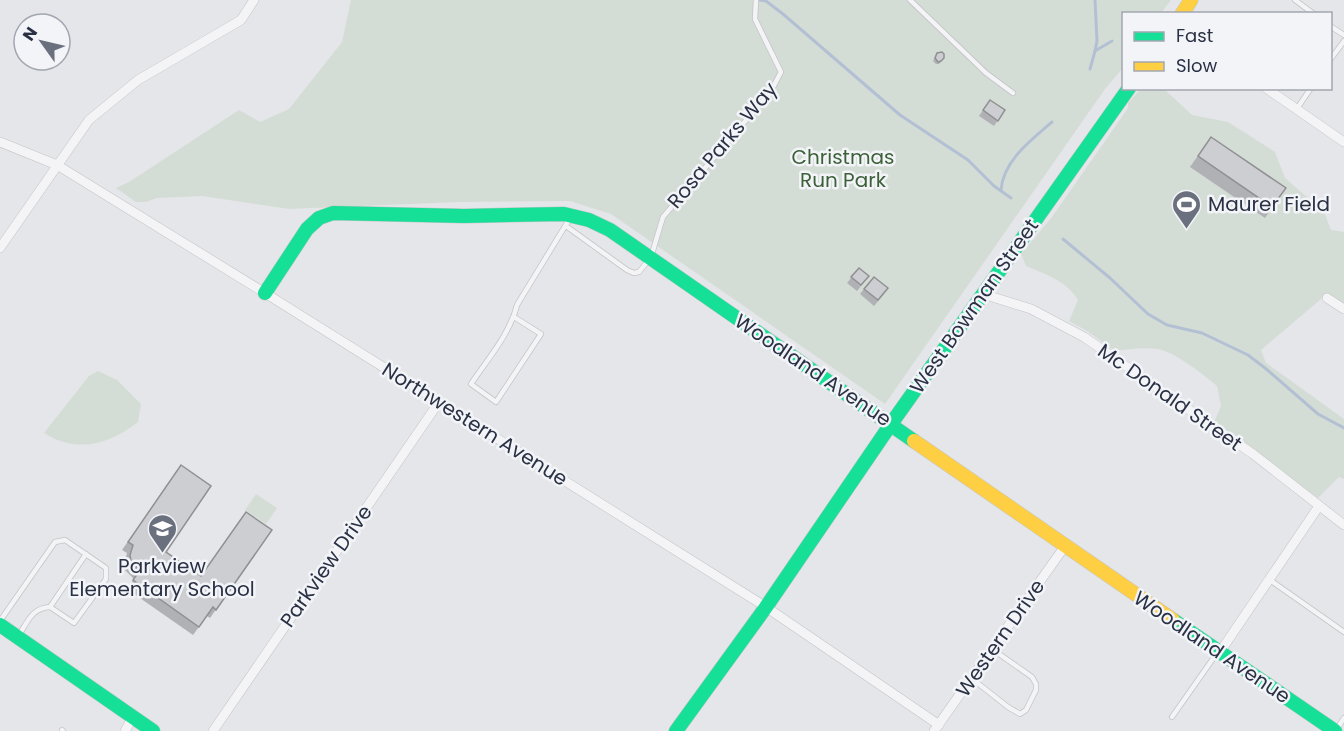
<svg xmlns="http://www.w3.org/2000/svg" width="1344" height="731" font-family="Poppins,sans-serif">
<rect width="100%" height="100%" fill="#e5e6e9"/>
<g fill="#d4ddd5">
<path d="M351,0H1171L1161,13L1124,14L1123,68L1105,89L885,404L611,214L570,201L458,202L289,209L202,196L157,198L146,202H136L116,188L129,182L239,110L260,122L289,109L342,42Z"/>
<path d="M1141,89H1164L1192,115L1228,122L1275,152L1285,178L1324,212L1331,230L1344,232V306L1327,294L1261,350L1266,363L1344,419V479L1339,477L1318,498L1214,422L1221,406L1217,386C1204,375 1174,351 1157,349C1143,347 1129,349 1115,351L1087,331L1069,321L1078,300C1067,281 1045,274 1026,266L1021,254L1052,217L1128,108V103Z"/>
<path d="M98,371L117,380L141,404L138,422C110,444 77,454 44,433L89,376Z"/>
<path d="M256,494L277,508L266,524L245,510Z"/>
</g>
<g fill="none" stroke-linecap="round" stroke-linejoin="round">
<g stroke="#b3c0d4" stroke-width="3">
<path d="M760,0L766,1L783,14L900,115L968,160L994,186L1011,198"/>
<path d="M1095,51L1097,41L1095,0"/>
<path d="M1090,69L1095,51L1112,41"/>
<path d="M1001,190C1003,161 1031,140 1052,122"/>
<path d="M1063,239L1110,278L1148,314L1167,325L1202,333L1248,355L1265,368L1318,414L1344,428"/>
</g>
<defs>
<g id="lane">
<path d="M910,0L986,73L1013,93"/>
<path d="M1295,0L1314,14"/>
<path d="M1330,26L1344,35"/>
<path d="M1330,60L1344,41"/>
<path d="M1296,110L1311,88"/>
<path d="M566,226L627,270L634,273L639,272L651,257L663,217L771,91L781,72L755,19L756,0"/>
<path d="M514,317L541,334L496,402L471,384C487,360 510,334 517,305L570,218"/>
<path d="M1270,580L1344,632"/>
<path d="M0,621L55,542L65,540L106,568V579L74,623L50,607L86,554"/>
<path d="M19,635C28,621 32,608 50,607"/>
<path d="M971,678L1008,707L1020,714L1026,710L1036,690V684L1032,677L992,649"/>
<path d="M1172,717L1217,653"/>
<path d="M1337,729L1344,718"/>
<path d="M62,730L63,731"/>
</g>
<g id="street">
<path d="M1266,88L1344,142"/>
<path d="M0,142L57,165L265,293L766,607L939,725"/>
<path d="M0,248L89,120L138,80L241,20L254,0"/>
<path d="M983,294L1031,309L1084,337L1253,454L1344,525"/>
<path d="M1327,298L1344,309"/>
<path d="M1220,652L1319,506"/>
<path d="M125,731L133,716"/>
<path d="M213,731L439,402"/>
<path d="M934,731L1065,546"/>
</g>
<g id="fast">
<path d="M265,293L307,229L319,218L333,213L464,216L564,214L589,220L610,230L914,441"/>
<path d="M1173,620L1335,731"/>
<path d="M0,625L153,731"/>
<path d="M676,731L766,607L891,424L1129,88"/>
</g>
<g id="slow">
<path d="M1182,14L1191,0"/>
<path d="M914,441L1173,620"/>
</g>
</defs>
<use href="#lane" stroke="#c3c4c7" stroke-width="6"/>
<use href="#street" stroke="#c3c4c7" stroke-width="10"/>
<use href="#fast" stroke="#c3c4c7" stroke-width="15"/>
<use href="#slow" stroke="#c3c4c7" stroke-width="15"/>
<use href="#lane" stroke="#f4f4f6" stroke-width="4.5"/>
<use href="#street" stroke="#f4f4f6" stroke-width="9"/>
<use href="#fast" stroke="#16e098" stroke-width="14"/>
<use href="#slow" stroke="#ffcf43" stroke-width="14"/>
</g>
<g fill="#b0b1b5">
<path d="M937,53L944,58L939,64H936L933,61Z"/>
<path d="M990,100L1005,110L994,126L979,116Z"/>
<path d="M1211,137L1286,188L1265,218L1190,167Z"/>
<path d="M859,268L865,281L857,291L847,283Z"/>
<path d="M864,289L884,294L874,306L860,294Z"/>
<path d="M181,465L166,552L201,576L272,530L210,618L207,616L193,635L127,589L134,579L125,570L124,563L127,553L122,550Z"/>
</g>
<g fill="#cdced2" stroke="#909093" stroke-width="1.5">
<path d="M942,52L944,54V58L941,61L938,62L935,58L937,53Z"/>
<path d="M990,100L1005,110L998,121L983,110Z"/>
<path d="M1211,137L1286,188L1272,207L1198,156Z"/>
<path d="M859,268L869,276L861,285L851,277Z"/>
<path d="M874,277L888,288L878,300L864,289Z"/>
<path d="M181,465L211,486L166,552L201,576L246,512L272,530L216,610L213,607L199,627L133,580L140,570L131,561L130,555L133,545L128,542Z"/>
</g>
<defs>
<symbol id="stadium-pin" viewBox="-11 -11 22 30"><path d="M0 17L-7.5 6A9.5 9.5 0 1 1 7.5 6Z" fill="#6b707e" stroke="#f2f4f8"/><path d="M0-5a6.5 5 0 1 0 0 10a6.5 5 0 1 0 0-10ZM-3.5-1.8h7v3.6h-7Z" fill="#fff"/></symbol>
<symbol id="school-pin" viewBox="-11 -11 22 30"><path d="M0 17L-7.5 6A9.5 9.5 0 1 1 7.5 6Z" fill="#6b707e" stroke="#f2f4f8"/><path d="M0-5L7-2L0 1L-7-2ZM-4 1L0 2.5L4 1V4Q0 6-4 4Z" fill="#fff"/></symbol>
</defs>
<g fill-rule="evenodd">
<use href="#stadium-pin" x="1170" y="188" width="33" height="45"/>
<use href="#school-pin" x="146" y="512" width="33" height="45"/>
</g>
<g text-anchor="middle" stroke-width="5" stroke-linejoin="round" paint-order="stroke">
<g font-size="20" fill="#2a3144" stroke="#f2f4f8">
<text transform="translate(722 145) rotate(-50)" y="7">Rosa Parks Way</text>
<text transform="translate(974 306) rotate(-55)" y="7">West Bowman Street</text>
<text transform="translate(813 370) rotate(34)" y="7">Woodland Avenue</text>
<text transform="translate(1170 397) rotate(35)" y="7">Mc Donald Street</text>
<text transform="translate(475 424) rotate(32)" y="7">Northwestern Avenue</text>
<text transform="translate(326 566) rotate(-55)" y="7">Parkview Drive</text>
<text transform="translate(1000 638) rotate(-55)" y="7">Western Drive</text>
<text transform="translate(1212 647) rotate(34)" y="7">Woodland Avenue</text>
</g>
<g font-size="20" fill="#3c6037" stroke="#f2f4f8">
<text x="843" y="164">Christmas<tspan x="843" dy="23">Run Park</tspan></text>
</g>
<g font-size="20" fill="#2a3144" stroke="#f2f4f8" text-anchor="start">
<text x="1208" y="211">Maurer Field</text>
<text x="162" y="573" text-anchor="middle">Parkview<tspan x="162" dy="23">Elementary School</tspan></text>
</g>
</g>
<rect x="1122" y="12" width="210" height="78" fill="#f2f4f8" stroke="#a2a6b0" stroke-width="1.5"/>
<rect x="1134" y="32" width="30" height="9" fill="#16e098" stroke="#a2a6b0" stroke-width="1.5"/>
<text x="1176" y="42" font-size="18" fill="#2a3144">Fast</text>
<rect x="1134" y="62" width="30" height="9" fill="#ffcf43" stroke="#a2a6b0" stroke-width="1.5"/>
<text x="1176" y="72" font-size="18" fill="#2a3144">Slow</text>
<g transform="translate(42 42) rotate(304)"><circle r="28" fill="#f2f4f8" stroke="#a2a6b0" stroke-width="1.5"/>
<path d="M0-4.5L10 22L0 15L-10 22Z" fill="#6b707e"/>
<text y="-9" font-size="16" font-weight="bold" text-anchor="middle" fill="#2a3144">N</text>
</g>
</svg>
